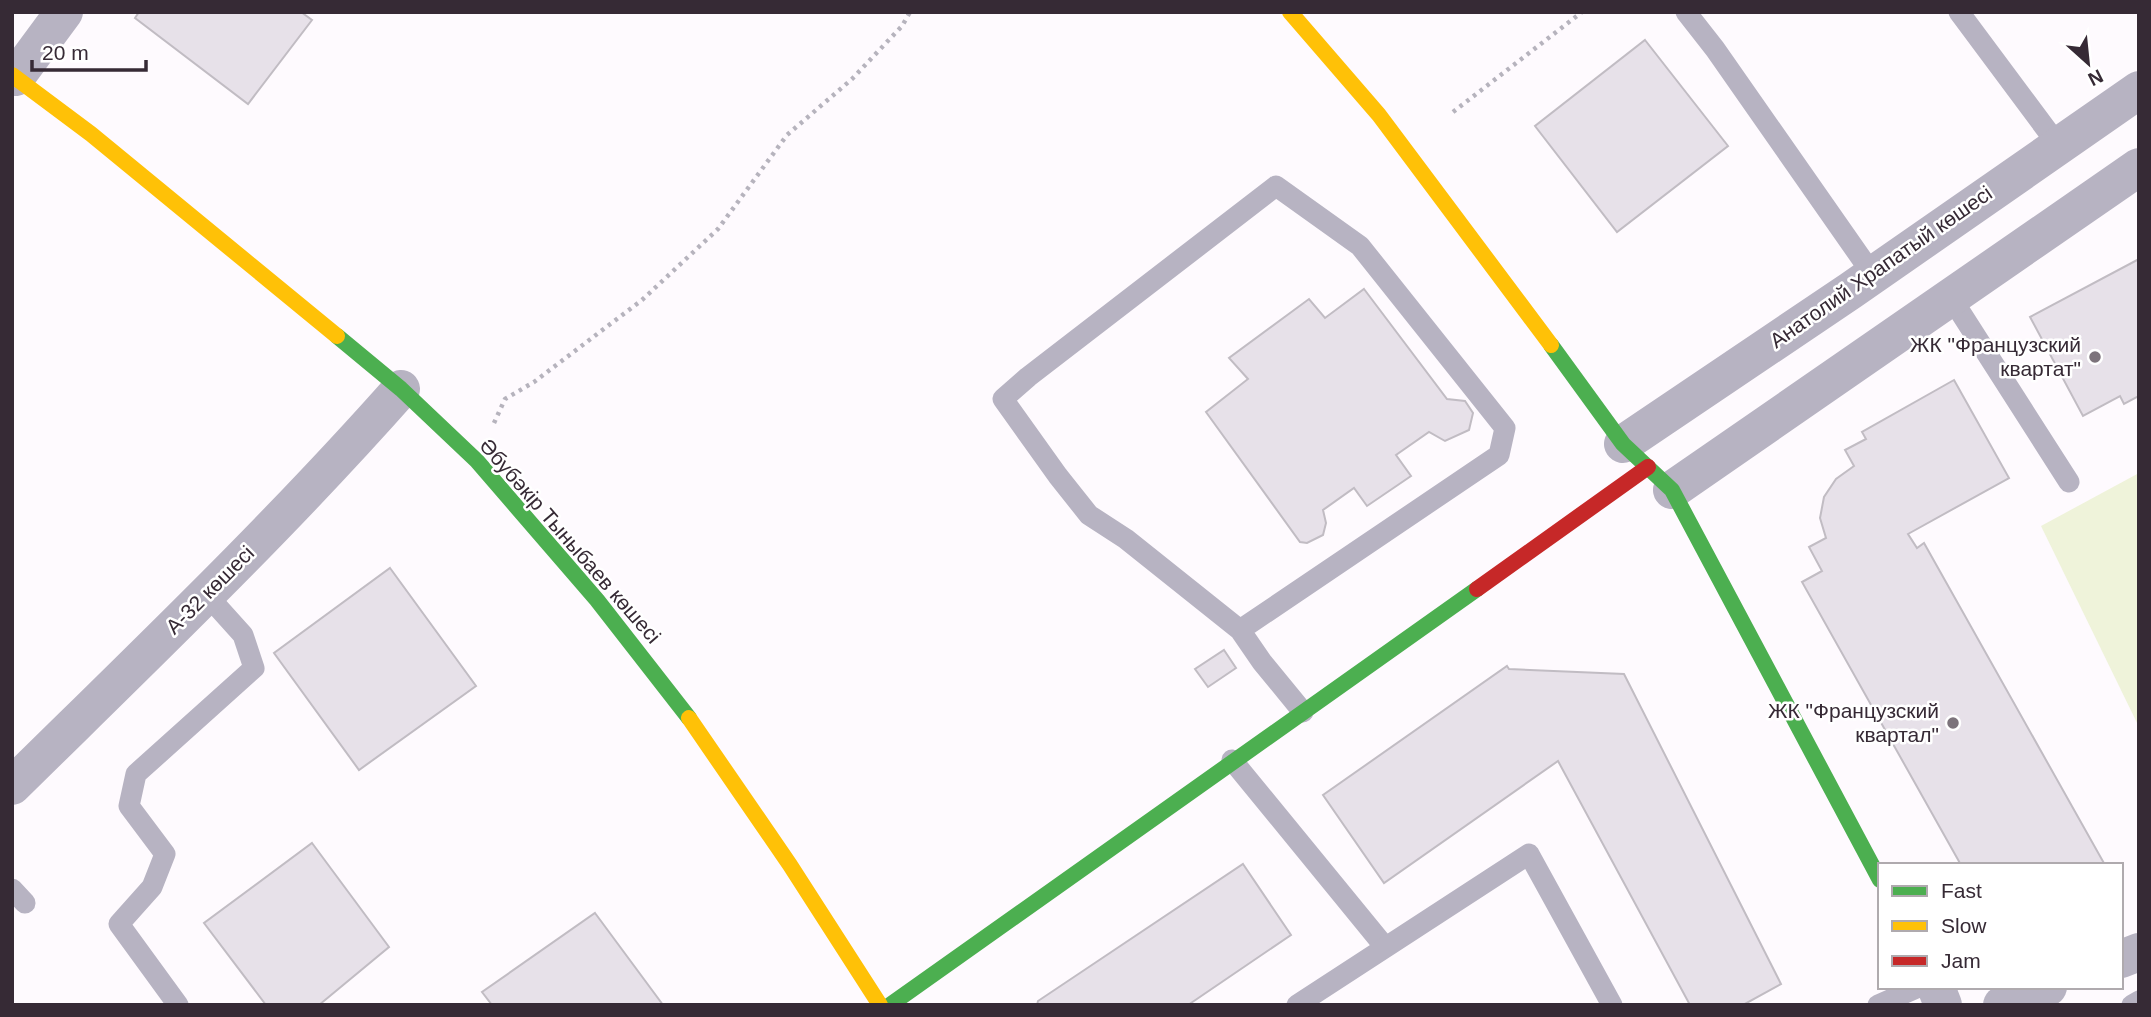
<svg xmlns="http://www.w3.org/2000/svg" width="2151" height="1017" font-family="Helvetica,sans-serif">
<rect width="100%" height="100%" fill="#fefafe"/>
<path fill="#eff3da" d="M2139,473V727L2041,526Z"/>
<g fill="#e7e1e9" stroke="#c1bcc3" stroke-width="2">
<path d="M139,12H301L312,20L248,104L135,18Z"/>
<path d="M1645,40L1728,146L1617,232L1535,126Z"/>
<path d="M2139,259V396L2124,404L2120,396L2083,416L2030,317Z"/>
<path d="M1364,289L1447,399L1465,401L1473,413L1469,430L1445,441L1429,432L1396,455L1411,476L1367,506L1354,488L1323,510L1326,523L1323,535L1307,543L1300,542L1206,412L1248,379L1229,358L1309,299L1325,318Z"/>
<path d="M1954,380L2009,478L1908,534L1917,548L1924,543L2105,865H1961L1802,582L1822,571L1809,547L1826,538L1820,518L1824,497L1836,479L1854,466L1845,450L1866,439L1862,432Z"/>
<path d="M390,568L476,686L359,770L274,653Z"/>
<path d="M1224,650L1236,668L1208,687L1195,669Z"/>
<path d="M1507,666L1509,669L1624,674L1781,984L1743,1005H1690L1558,761L1384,883L1323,795Z"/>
<path d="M312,843L389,947L319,1005H266L204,923Z"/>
<path d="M1243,864L1291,935L1188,1005H1037L1038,1001Z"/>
<path d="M595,913L663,1005H492L482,992Z"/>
</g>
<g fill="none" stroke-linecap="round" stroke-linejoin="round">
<g stroke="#b6b3bd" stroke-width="4.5" stroke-dasharray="3.5 5" stroke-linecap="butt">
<path d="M1453,112L1582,12"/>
<path d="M494,423L505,399L534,382L642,300L718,229L787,135L852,79L902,26L910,12"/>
</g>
<g stroke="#b7b3c2" stroke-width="21">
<path d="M1686,12L1715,49L1873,275"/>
<path d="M1959,12L2058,145"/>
<path d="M1950,296L2069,482"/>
<path d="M1240,630L1499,455L1505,428L1360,246L1276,186L1028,377L1003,399L1058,476L1089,515L1126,539L1240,630L1262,662L1303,712"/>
<path d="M1232,760L1385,947"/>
<path d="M12,889L25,903"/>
<path d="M178,1005L119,924L152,887L165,854L129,806L136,774L254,668L243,635L207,595"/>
<path d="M1297,1005L1529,854L1612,1005"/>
<path d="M1878,1005L1919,987"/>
<path d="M2132,1005L2139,1001"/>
</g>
<g stroke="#b7b3c2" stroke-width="38">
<path d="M16,77L64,12"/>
<path d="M1623,444L1850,291L2139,90"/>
<path d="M1672,490L2139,167"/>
<path d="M12,786C144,656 278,528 401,389"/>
<path d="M2121,959L2139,952"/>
<path d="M1936,987L1943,1005"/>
<path d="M2002,1005L2048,987"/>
</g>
<g stroke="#4caf50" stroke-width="16">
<path d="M337,336L401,389L477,461L597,600L689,718"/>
<path d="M1551,345L1623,444L1672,490L1880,880"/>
<path d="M890,1005L1477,589"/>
</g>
<g stroke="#ffc107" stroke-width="16">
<path d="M1290,12L1379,115L1551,345"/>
<path d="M12,75L91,134L337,336"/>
<path d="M689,718L790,865L880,1005"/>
</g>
<path stroke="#c62828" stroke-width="16" d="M1477,589L1648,467"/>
</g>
<g fill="#7c737b" stroke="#fff" stroke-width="2.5">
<circle cx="2095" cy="357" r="7"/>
<circle cx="1953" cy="723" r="7"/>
</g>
<g text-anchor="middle" stroke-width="5" stroke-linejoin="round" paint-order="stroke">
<g font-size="21" fill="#362a35" stroke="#fff">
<text transform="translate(1881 267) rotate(-35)" y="7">Анатолий Храпатый көшесі</text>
<text transform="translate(570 541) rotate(49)" y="7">Әбубәкір Тыныбаев көшесі</text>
<text transform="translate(210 590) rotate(-45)" y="7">А-32 көшесі</text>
</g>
<g font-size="21" fill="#362a35" stroke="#fff" text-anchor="end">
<text x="2081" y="352">ЖК "Французский<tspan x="2081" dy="24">квартат"</tspan></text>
<text x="1939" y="718">ЖК "Французский<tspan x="1939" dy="24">квартал"</tspan></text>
</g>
</g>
<rect width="2151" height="1017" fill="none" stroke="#362a35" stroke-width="28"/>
<rect x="1878" y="863" width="245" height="126" fill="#ffffff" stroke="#afaaae" stroke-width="2"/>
<rect x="1892" y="886" width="35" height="10" fill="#4caf50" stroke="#afaaae" stroke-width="2"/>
<text x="1941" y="898" font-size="21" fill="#362a35">Fast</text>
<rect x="1892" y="921" width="35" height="10" fill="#ffc107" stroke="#afaaae" stroke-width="2"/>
<text x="1941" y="933" font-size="21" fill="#362a35">Slow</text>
<rect x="1892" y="956" width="35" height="10" fill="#c62828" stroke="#afaaae" stroke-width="2"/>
<text x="1941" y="968" font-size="21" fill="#362a35">Jam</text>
<g transform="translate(2088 63) rotate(153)" stroke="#ffffff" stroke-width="5" paint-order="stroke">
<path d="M0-5L12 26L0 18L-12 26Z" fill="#362a35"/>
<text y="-10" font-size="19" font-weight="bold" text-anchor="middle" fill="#362a35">N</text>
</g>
<path d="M32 60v10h114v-10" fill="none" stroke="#362a35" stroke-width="3.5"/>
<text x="42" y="60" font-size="21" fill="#362a35" stroke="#ffffff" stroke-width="5" paint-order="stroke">20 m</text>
</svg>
